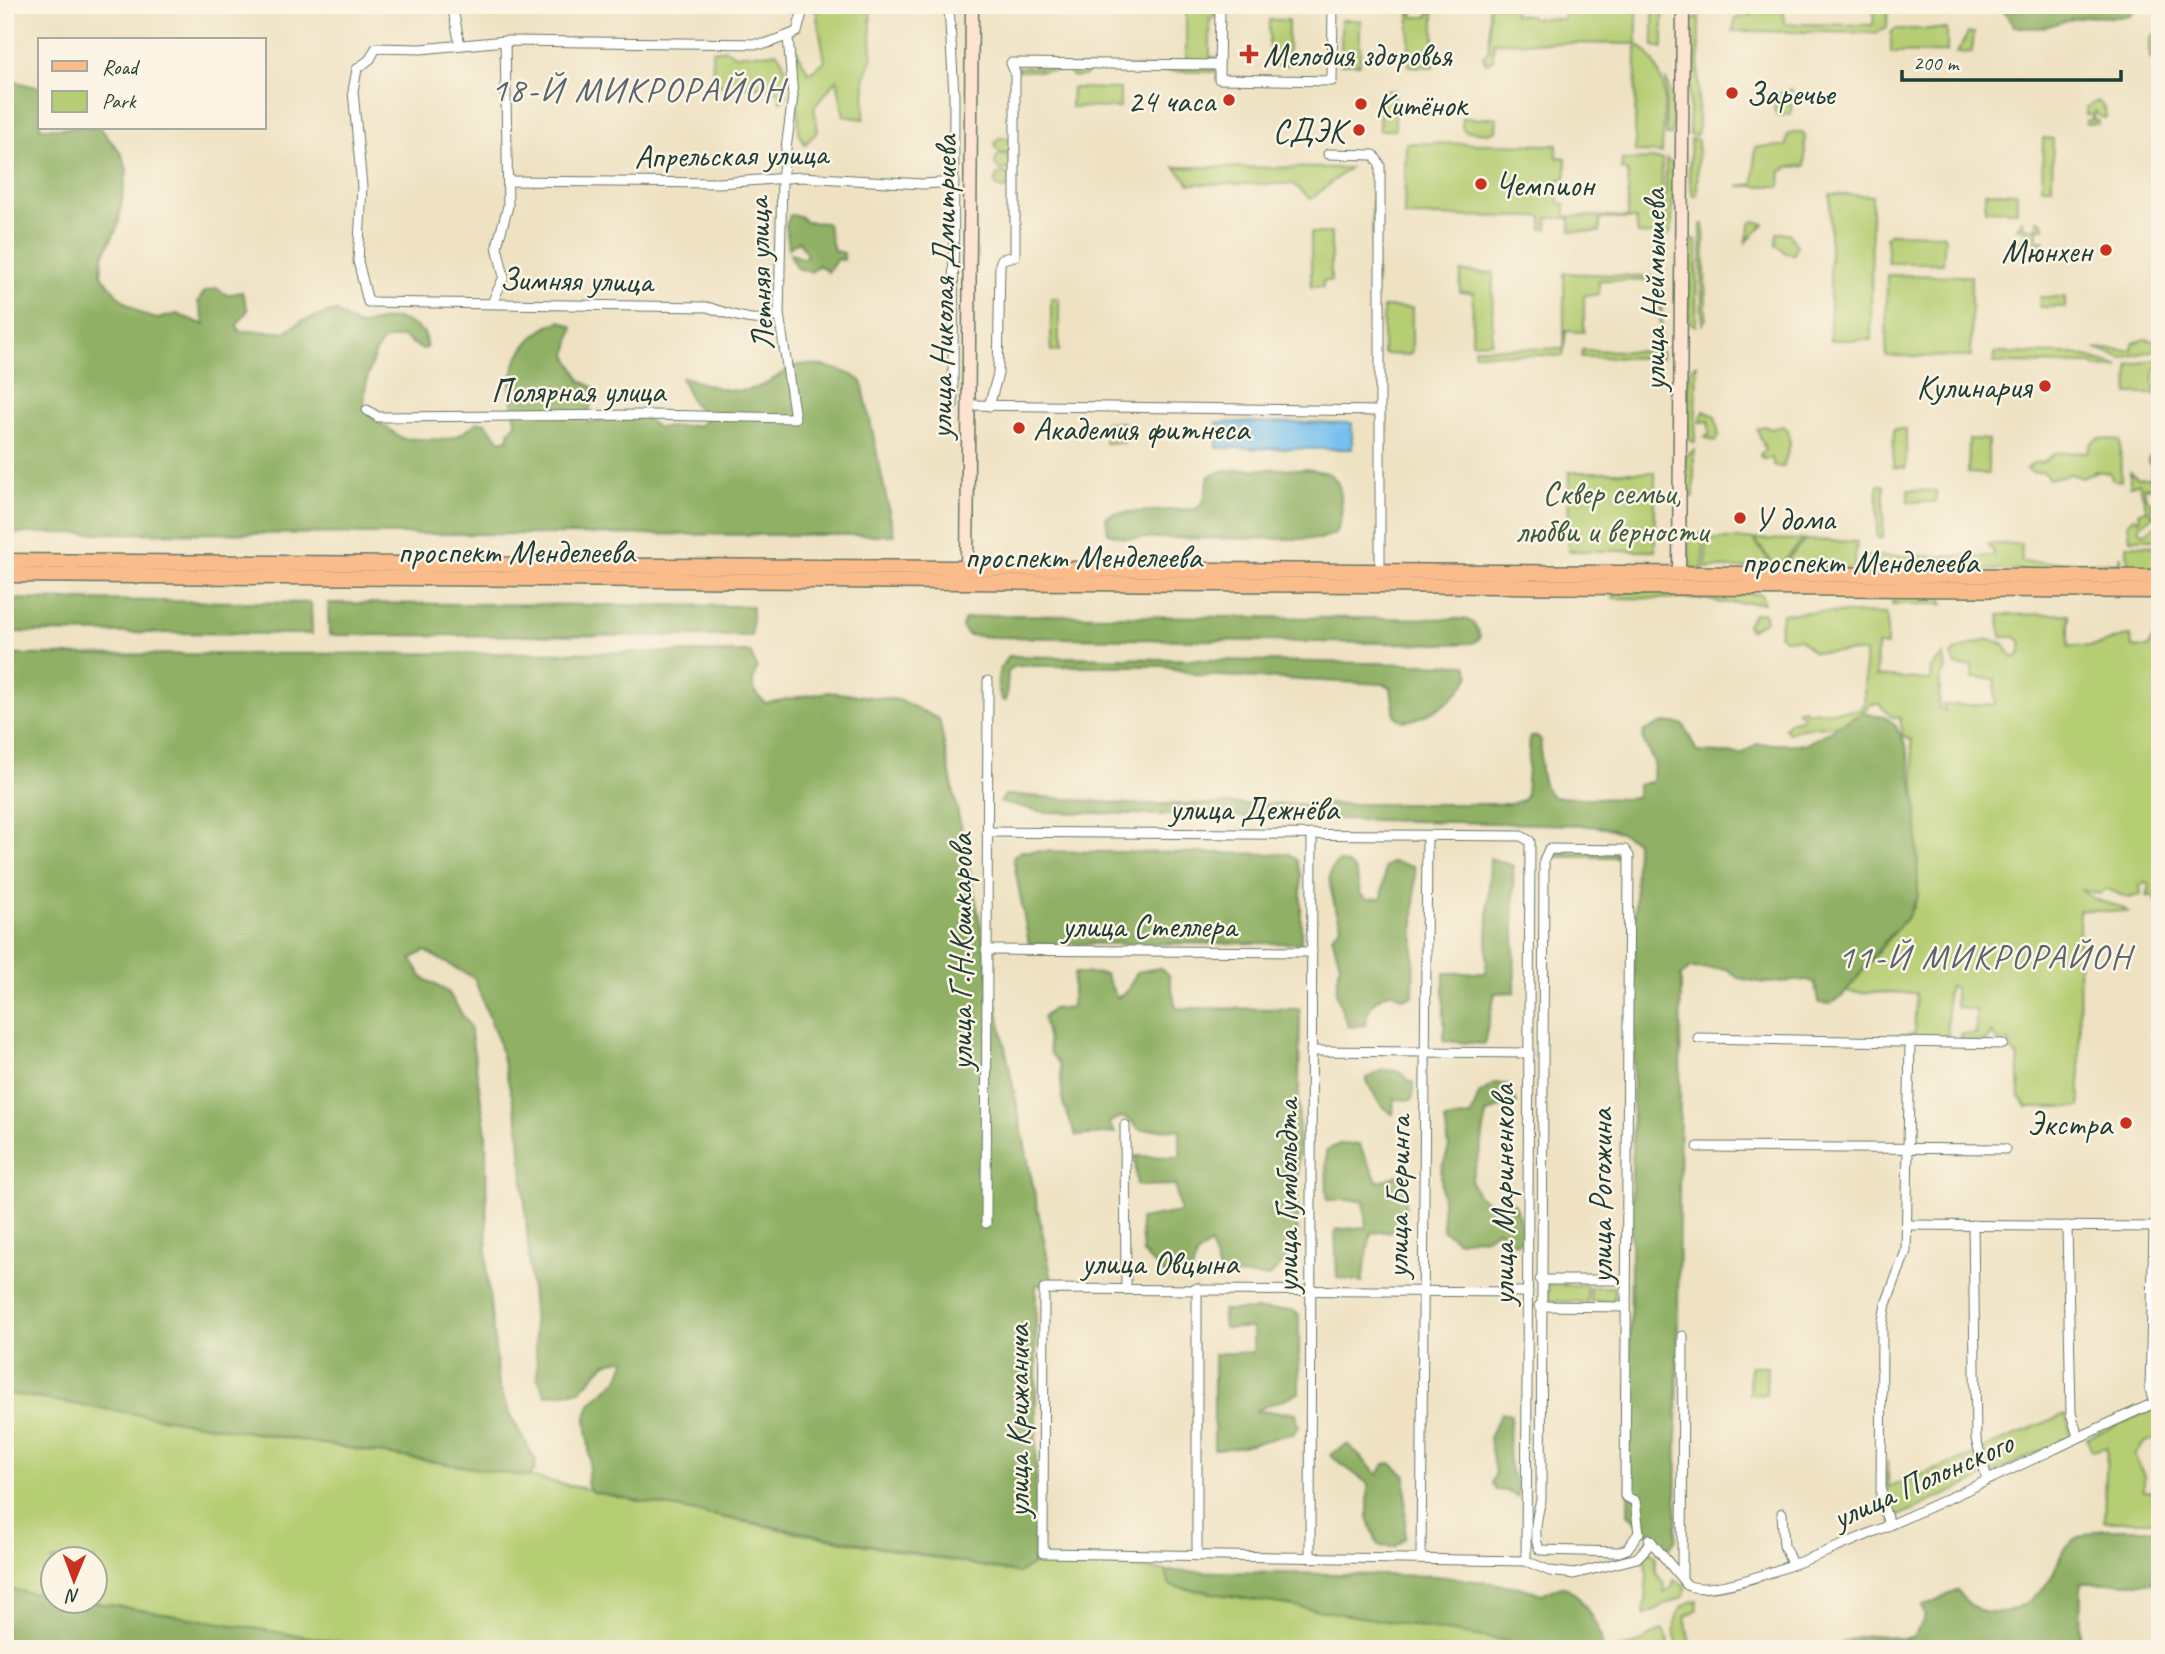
<svg xmlns="http://www.w3.org/2000/svg" width="2165" height="1654" font-family="Caveat,sans-serif">
<rect width="100%" height="100%" fill="#fcf5e5"/>
<filter id="ink" filterUnits="userSpaceOnUse"><feTurbulence type="fractalNoise" baseFrequency=".0143" numOctaves="2"/><feDisplacementMap in="SourceGraphic" scale="14" xChannelSelector="R" yChannelSelector="G"/><feConvolveMatrix kernelMatrix="1 2 1 2 8 2 1 2 1" color-interpolation-filters="sRGB"/></filter>
<filter id="wash" filterUnits="userSpaceOnUse"><feTurbulence type="fractalNoise" baseFrequency=".00686" numOctaves="4" result="noise"/><feDisplacementMap in="SourceGraphic" scale="28" xChannelSelector="R" yChannelSelector="G"/><feGaussianBlur stdDeviation="1.57" result="paint"/><feColorMatrix in="noise" values="0 0 0 0 0 0 0 0 0 0 0 0 0 0 0 0 0 1.4 0 .05"/><feComposite in="paint" operator="in"/></filter>
<g filter="url(#wash)">
<rect width="100%" height="100%" fill="#efe2c3"/>
<g fill="#b6ce73" stroke="#6a8654" stroke-width="2">
<path d="M815,5H870L872,59L865,77L864,119L844,116L837,79L814,107L818,131L805,144L799,133L795,49L809,73L825,61Z"/>
<path d="M1186,5H1211L1216,17L1210,18V57H1216L1214,61L1186,59Z"/>
<path d="M1489,5H1514V15H1530L1531,18L1563,19L1567,5L1637,6V44L1494,42L1493,60L1486,63L1483,56L1489,51Z"/>
<path d="M1653,5H1663V48L1653,46Z"/>
<path d="M1752,5H1783L1784,24L1873,25L1874,10L1888,5L1887,28L1875,33L1733,31L1736,18L1752,15Z"/>
<path d="M1429,11L1434,14V67L1409,66V14L1413,12V17H1428Z"/>
<path d="M1699,17L1698,131L1696,136L1689,135L1690,22Z"/>
<rect x="1269" y="20" width="19" height="45"/>
<rect x="1341" y="20" width="19" height="44"/>
<path d="M1895,29H1947V52L1891,53V33Z"/>
<path d="M2159,31L2160,58H2150V38Z"/>
<path d="M1968,33H1974L1972,52L1957,53Z"/>
<path d="M1640,46C1674,78 1663,110 1662,153L1635,152L1636,47Z"/>
<path d="M726,49L735,55C751,52 766,56 776,52C789,64 787,83 785,99L780,101V93C761,82 739,90 718,85L714,94L712,51Z"/>
<path d="M1017,67L1217,68L1213,72L1089,70L1085,76L1073,77L1067,71H1019Z"/>
<path d="M1666,79L1672,97V135H1666Z"/>
<path d="M1072,88L1120,89V108L1071,107Z"/>
<path d="M1792,89L1791,114L1778,116L1774,109L1778,94Z"/>
<path d="M1395,90V130H1379L1380,95L1382,91Z"/>
<path d="M2098,101L2105,109L2106,118L2100,117L2095,111L2093,120L2098,121V124H2086V120H2092V115H2086V107Z"/>
<path d="M1462,117L1477,119L1497,117L1496,130L1489,133L1465,131L1462,127Z"/>
<rect x="2154" y="131" width="6" height="46"/>
<path d="M1792,132H1802L1805,136V166L1787,167L1786,170L1781,171L1780,186H1738L1754,184L1755,147L1786,146L1787,136Z"/>
<circle cx="1003" cy="145" r="8"/>
<path d="M2043,138L2053,139L2052,187H2042Z"/>
<path d="M1691,139L1698,140L1697,196H1693L1689,176Z"/>
<path d="M1406,143L1557,145V157L1566,158V178L1559,179V203L1565,204V216L1628,217V172L1621,169L1622,160L1662,159V235L1638,234L1636,219H1600V232L1571,231L1570,218H1548L1547,229H1542V217L1404,216Z"/>
<circle cx="1003" cy="162" r="8"/>
<path d="M1372,158L1375,161L1376,285L1373,287Z"/>
<path d="M1666,159L1673,164L1672,230L1668,235H1665Z"/>
<path d="M1175,167L1349,168L1311,199L1293,184H1190Z"/>
<circle cx="1003" cy="181" r="8"/>
<path d="M1985,192L2017,193V211L1985,210Z"/>
<path d="M1830,194L1872,196L1871,340H1830Z"/>
<path d="M2022,220L2025,228H2037V220L2043,223L2044,228H2037V240H2044L2041,252H2021L2017,249V240H2025V228H2017Z"/>
<path d="M1756,221L1764,224L1746,242L1751,222Z"/>
<path d="M1704,224L1706,319L1702,324L1701,225Z"/>
<path d="M1311,233H1331V281H1323V287H1311Z"/>
<path d="M1777,233H1789L1797,246L1794,254L1786,253L1776,245Z"/>
<path d="M1891,233L1942,234L1945,237L1943,263H1888L1886,237Z"/>
<path d="M1692,240L1697,241L1696,326L1689,322V261Z"/>
<path d="M1461,272L1493,273L1492,342L1472,343L1473,293L1460,292Z"/>
<path d="M1564,273L1662,277L1661,343L1660,281L1599,280V295H1584V332L1566,331L1563,356L1474,353V348L1564,349Z"/>
<path d="M1887,275L1971,276V357L1886,356Z"/>
<rect x="2040" y="297" width="25" height="10"/>
<rect x="1051" y="298" width="8" height="53"/>
<path d="M1383,307L1412,308V351L1409,355L1385,354L1383,352Z"/>
<path d="M2145,339L2160,342V349L2123,358L2095,349L2132,350L2133,343Z"/>
<path d="M1582,350L1661,352V358L1581,357Z"/>
<path d="M1994,353L2076,354L2120,367L2097,368L2092,364L1994,363Z"/>
<path d="M2160,359V365L2154,371V394H2128L2129,365Z"/>
<path d="M1697,364L1695,442H1692L1688,437L1689,370Z"/>
<path d="M1704,411L1715,416L1719,436L1715,441L1704,437L1709,435V421L1699,422Z"/>
<rect x="1105" y="422" width="19" height="21"/>
<path d="M1764,426L1772,429L1783,426L1788,430L1790,445L1783,467L1774,466L1772,458L1762,459L1760,455L1765,449L1757,429Z"/>
<path d="M1894,429H1906V468L1893,467Z"/>
<path d="M2099,438L2120,441L2121,481L2112,480L2110,473L2096,471L2082,478L2071,474L2049,479L2043,472L2032,473L2027,469L2033,463L2044,462L2055,453L2088,452L2091,443Z"/>
<path d="M1969,439L1988,440V474L1968,473Z"/>
<path d="M1694,450V497H1686V456Z"/>
<path d="M2149,457L2160,459V491L2157,494L2152,488L2144,487L2146,499L2154,504L2150,512L2155,515L2140,525V530L2143,534L2160,523V539H2130L2128,523L2134,517L2140,520L2139,512L2147,510L2139,483L2130,486V472L2138,478H2150L2152,467L2148,462Z"/>
<path d="M1569,472H1655V551H1568Z"/>
<path d="M1878,485H1884L1883,538H1877Z"/>
<path d="M1908,490L1936,491V502H1908Z"/>
<path d="M1703,533V569H1692L1688,562V537Z"/>
<path d="M1706,539H1753L1771,564H1756L1744,568H1706Z"/>
<path d="M1755,540V539L1803,540L1782,563H1773Z"/>
<path d="M1806,540L1857,542L1854,568L1819,569L1783,564Z"/>
<path d="M1987,544H2021L2022,562L2118,563L2121,556V571L1865,569L1864,565L1868,556H1993L1994,552Z"/>
<path d="M2127,545L2160,546V573L2128,571Z"/>
<path d="M1617,591L1702,592V599L1613,598Z"/>
<path d="M1705,592L1761,594L1764,603H1721L1705,599Z"/>
<path d="M1895,594L1940,595L1944,604H1892Z"/>
<path d="M1808,612L1887,614V646H1877L1876,676L1930,680L1931,668L1944,655L1946,670L1940,678L1939,709L1946,711L1943,705H1995V679L1973,678L1972,666H1957L1951,657L1953,652L1986,639L2003,643L2013,658L2020,655L2022,643L2015,637H2001L1999,615L2069,614V647C2078,644 2083,647 2092,646C2106,645 2117,636 2131,636L2132,647L2148,648L2155,635H2160V901H2156L2155,896H2147L2150,885L2145,882L2140,886L2141,895L2129,898L2107,889L2099,894L2082,890C2101,908 2116,900 2128,912L2079,910L2080,1107H2026L2020,1097L2018,1057L2010,1050V1042L1998,1041L1991,1033L1986,1041L1962,1040L1961,1034H1976V1010L1956,1007L1954,987H1949L1947,994L1948,1040L1902,1039L1898,1035L1914,1033L1916,993L1846,992L1915,906L1917,806L1911,740L1903,736L1900,718L1892,717L1879,704H1870L1862,713L1839,725L1803,728L1789,733L1784,728L1792,721L1802,719L1804,716L1797,710L1803,708L1807,712L1859,710L1864,704L1865,652H1813L1800,639H1784L1779,634L1782,614Z"/>
<path d="M1764,613L1766,621L1749,630L1747,624L1754,614Z"/>
<path d="M1548,1285H1587V1302L1548,1301Z"/>
<path d="M1590,1287H1614V1302L1590,1301Z"/>
<path d="M1750,1366H1767L1766,1395L1749,1394Z"/>
<path d="M5,1393L529,1477L788,1531L1018,1573L1041,1559L1166,1571L1170,1586L1558,1649H382L92,1602H94V1560H52V1596L5,1589Z"/>
<path d="M2160,1406V1437L2146,1442L2134,1454L2144,1476V1491L2160,1492V1521H2104L2107,1447L2092,1451L2087,1438Z"/>
<path d="M2063,1415L2067,1416L2071,1437L1993,1473L1988,1471L1984,1448Z"/>
<path d="M1976,1454L1981,1479L1894,1518L1889,1515L1884,1499L1887,1460L1889,1487Z"/>
<path d="M1648,1551L1656,1555V1572L1664,1584V1592L1672,1587L1674,1580L1685,1586L1684,1596L1644,1615L1647,1576L1644,1555Z"/>
<path d="M1697,1600L1698,1609L1685,1617L1690,1644L1686,1649L1678,1645C1670,1626 1676,1604 1697,1600Z"/>
<path d="M1663,1630L1669,1641L1666,1649H1615L1643,1642L1647,1637Z"/>
</g>
<g fill="#90b165" stroke="#58774c" stroke-width="2">
<path d="M2000,5H2135L2132,14C2117,20 2102,15 2086,17C2058,19 2048,33 2014,26Z"/>
<path d="M5,79L40,88V128H100L121,153L127,170L118,226L103,256L101,274L119,297L143,315L157,319L177,314L205,325L198,302L204,292L216,288L227,295L242,292L248,310L237,325L239,331L284,332L302,321L335,311L358,326C389,320 396,310 424,333L427,348L421,349L403,337L384,340C370,356 365,385 364,405L373,418L403,439C440,437 448,448 477,422L486,423L500,441L508,439L510,430L516,424C516,413 511,403 511,392C509,360 530,331 561,321L573,327L567,355L581,381L593,387L588,423L642,415L658,428L700,425L708,417L692,402L681,378L683,377C703,383 726,393 747,390C767,387 778,374 795,366C810,360 852,371 862,382L894,535L5,533Z"/>
<path d="M790,215L800,216L806,222L827,223L834,251L844,253V260L837,259L828,272L819,265L811,272L796,268L790,253L803,259L807,255L799,241L789,248L786,226Z"/>
<path d="M1225,470C1246,470 1313,465 1329,474C1338,479 1340,488 1341,497C1342,512 1342,521 1335,534L1319,539L1124,538L1108,533L1106,517L1114,513L1196,509L1204,500L1209,476Z"/>
<path d="M5,599L311,603L312,634L5,632Z"/>
<path d="M328,603L752,606V636L329,635Z"/>
<path d="M995,615L1463,619C1474,621 1478,627 1480,638L1473,643L1446,644L993,637L968,635L962,627L965,619Z"/>
<path d="M750,652L757,668C750,686 751,690 765,703L828,692L899,700L939,719L1053,1285H1036V1552L1032,1565L1018,1573L592,1492L587,1484L590,1460L586,1417L590,1404L618,1379L626,1359L606,1363L580,1391L546,1395L538,1379L519,1125L498,1040L474,978L425,951L411,959L423,978L448,992L470,1027L486,1133L487,1273L499,1386L511,1416L536,1461L535,1470L529,1477L5,1393V655Z"/>
<path d="M1009,656L1466,665L1470,675C1459,698 1428,719 1403,721L1395,716L1391,688L1383,684L1198,675L1163,666H1014L1008,672L1006,701L1002,700C994,683 997,669 1009,656Z"/>
<path d="M1862,713L1885,717L1895,725L1906,745L1917,806L1918,896L1908,917L1888,937L1843,996L1830,1004L1818,1003L1815,983L1808,980L1765,983L1738,978L1727,969L1690,968L1681,976L1676,1539L1671,1547L1662,1546L1628,1514L1636,841L1612,829L1581,825L1044,812L1000,802L1005,795H1017L1126,804H1511L1523,800L1526,795L1530,737L1537,736L1541,740C1541,760 1537,783 1553,797L1628,799L1637,796L1638,785L1653,781L1654,762L1642,738L1644,731L1666,722L1684,725L1697,752L1742,754L1757,744H1806Z"/>
<path d="M1021,851L1289,854L1297,860L1301,875V943L1029,944L1013,857Z"/>
<path d="M1553,852H1615L1621,857H1549Z"/>
<path d="M1490,858L1513,866L1515,992L1495,993L1484,1044L1444,1041V973H1486Z"/>
<path d="M1339,862C1358,864 1357,877 1360,894L1367,899L1382,898L1385,867L1392,862L1413,866L1415,871L1413,996L1404,998L1392,992C1373,999 1368,1005 1365,1025L1348,1027L1336,993L1340,964L1332,936L1341,926C1337,908 1319,871 1339,862Z"/>
<path d="M1159,968L1169,975L1176,1008L1300,1009L1297,1250L1268,1277L1220,1274L1210,1244L1197,1255L1191,1273L1165,1275L1143,1253L1140,1219L1180,1212L1175,1185L1137,1186L1135,1156L1180,1157V1129L1140,1130L1130,1120L1121,1117L1109,1122L1115,1133L1076,1136L1063,1103L1060,1066L1050,1052L1043,1017L1053,1009L1072,1007L1074,973L1105,974L1117,998L1127,991L1137,972Z"/>
<path d="M1384,1070C1396,1070 1403,1071 1409,1082H1414L1412,1100L1394,1099L1393,1114C1379,1108 1372,1092 1366,1078Z"/>
<path d="M1495,1083L1509,1085L1517,1104L1500,1107L1486,1114L1481,1149L1471,1181L1478,1195L1493,1205L1508,1200L1515,1204L1525,1236L1518,1243L1506,1241L1498,1229L1486,1237L1458,1241L1443,1230L1441,1171L1449,1148L1445,1120L1471,1116L1479,1094Z"/>
<path d="M1339,1144L1359,1145L1378,1182L1407,1172L1404,1230L1371,1233L1362,1282L1337,1278L1335,1230L1366,1227L1364,1200H1327L1326,1151Z"/>
<path d="M1222,1310H1292L1299,1315V1393L1254,1411L1296,1413L1299,1427L1293,1434C1265,1439 1244,1449 1214,1449V1354L1253,1352V1328H1224Z"/>
<path d="M1501,1413L1511,1415C1508,1442 1504,1465 1519,1488L1517,1497L1507,1491L1496,1490L1492,1483L1495,1473L1489,1438Z"/>
<path d="M1348,1444L1378,1475L1384,1464L1391,1463L1406,1476L1405,1538L1394,1547L1378,1546L1368,1517V1484L1330,1455Z"/>
<path d="M2104,1529H2160V1583H2081L2080,1649H1830C1844,1641 1858,1635 1874,1635C1889,1635 1899,1642 1914,1636L1925,1617L1923,1606L1958,1590C1980,1629 2027,1612 2048,1582C2057,1571 2059,1554 2069,1544C2079,1535 2092,1532 2104,1529Z"/>
<path d="M1166,1571L1437,1576L1520,1587L1542,1594C1549,1591 1555,1586 1563,1587C1580,1590 1601,1630 1602,1645L1599,1649H1558L1170,1586Z"/>
<path d="M5,1589L52,1596V1602H92L382,1649H5Z"/>
</g>
<path fill="#74c0ee" stroke="#4a7e91" stroke-width="2" d="M1217,422L1352,423V449L1217,448Z"/>
</g>
<g filter="url(#ink)">
<g fill="none" stroke-linecap="round" stroke-linejoin="round">
<defs>
<g id="minor">
<path d="M452,5L460,45"/>
<path d="M949,5L954,96L953,405"/>
<path d="M1220,5L1219,79L1332,81L1333,5"/>
<path d="M1328,154L1374,155L1380,165V572"/>
<path d="M508,181L719,183L801,177L923,184L954,182"/>
<path d="M492,303L504,277L497,246L508,206L505,41"/>
<path d="M779,314C762,327 726,313 707,307L368,302L358,261L362,187L353,91L357,69L370,59L376,48L421,49L505,41L765,44L797,32L804,5"/>
<path d="M969,405L1378,411"/>
<path d="M989,406L998,374L1000,264L1002,259L1015,256V73L1011,63L1219,65"/>
<path d="M367,410L378,417L651,415L795,418L779,314L782,179L793,96L788,37"/>
<path d="M987,832L1521,836L1530,841L1526,1561"/>
<path d="M1549,849L1625,850L1629,856L1625,1496L1635,1501L1639,1533L1627,1549L1619,1552L1540,1550C1532,1537 1537,1515 1541,1500L1544,860Z"/>
<path d="M986,950L1312,952"/>
<path d="M1698,1038L2003,1044"/>
<path d="M1311,1051L1529,1053"/>
<path d="M1125,1125L1126,1288"/>
<path d="M1698,1147L2005,1149"/>
<path d="M986,1223L988,681"/>
<path d="M1908,1225L2160,1227"/>
<path d="M1973,1225L1976,1439L1987,1479"/>
<path d="M2067,1226L2071,1413L2078,1437"/>
<path d="M2154,1227L2150,1389L2154,1403"/>
<path d="M1540,1280H1626"/>
<path d="M1528,1292L1044,1289L1043,1553L1526,1561L1550,1571L1574,1574L1637,1558L1652,1542"/>
<path d="M1539,1306L1626,1307"/>
<path d="M1782,1513L1784,1546L1792,1564"/>
<path d="M1889,1524L1881,1500L1882,1326L1886,1304L1906,1251L1910,1042"/>
<path d="M1649,1539L1687,1585C1738,1613 2087,1428 2160,1401"/>
<path d="M1197,1556V1288"/>
<path d="M1310,1557L1312,834"/>
<path d="M1421,1559L1427,836"/>
<path d="M1682,1576L1683,1336"/>
</g>
<g id="secondary">
<path d="M967,569L972,5"/>
<path d="M1679,575L1683,5"/>
</g>
<g id="primary">
<path d="M5,561L2160,577"/>
<path d="M5,575L2160,591"/>
</g>
</defs>
<use href="#minor" stroke="#687766" stroke-width="11"/>
<use href="#secondary" stroke="#687766" stroke-width="15"/>
<use href="#primary" stroke="#687766" stroke-width="17"/>
<use href="#minor" stroke="#fff" stroke-width="9"/>
<use href="#secondary" stroke="#fde4d1" stroke-width="12"/>
<use href="#primary" stroke="#fabc8b" stroke-width="14"/>
</g>
</g>
<g fill="#c8321e" stroke="#fcf5e5" stroke-width="2.5">
<path d="M1245.5 43.5h7v7h7v7h-7v7h-7v-7h-7v-7h7z"/>
<circle cx="1732" cy="93" r="7"/>
<circle cx="1229" cy="100" r="7"/>
<circle cx="1361" cy="104" r="7"/>
<circle cx="1359" cy="130" r="7"/>
<circle cx="1481" cy="184" r="7"/>
<circle cx="2106" cy="250" r="7"/>
<circle cx="2045" cy="386" r="7"/>
<circle cx="1019" cy="428" r="7"/>
<circle cx="1740" cy="518" r="7"/>
<circle cx="2126" cy="1123" r="7"/>
</g>
<g text-anchor="middle" stroke-width="5" stroke-linejoin="round" paint-order="stroke">
<g font-size="33" fill="#1f3d34" stroke="#fcf5e5" text-anchor="start">
<text x="1263" y="66">Мелодия здоровья</text>
<text x="1746" y="105">Заречье</text>
<text x="1215" y="112" text-anchor="end">24 часа</text>
<text x="1375" y="116">Китёнок</text>
<text x="1345" y="142" text-anchor="end">СДЭК</text>
<text x="1495" y="196">Чемпион</text>
<text x="2092" y="262" text-anchor="end">Мюнхен</text>
<text x="2031" y="398" text-anchor="end">Кулинария</text>
<text x="1033" y="440">Академия фитнеса</text>
<text x="1754" y="530">У дома</text>
<text x="2112" y="1135" text-anchor="end">Экстра</text>
</g>
<g font-size="33" fill="#1f3d34" stroke="#fcf5e5">
<text transform="translate(731 154) rotate(-1)" y="12">Апрельская улица</text>
<text transform="translate(759 274) rotate(-92)" y="12">Летняя улица</text>
<text transform="translate(576 279) rotate(1)" y="12">Зимняя улица</text>
<text transform="translate(942 287) rotate(-89)" y="12">улица Николая Дмитриева</text>
<text transform="translate(1653 290) rotate(-90)" y="12">улица Неймышева</text>
<text x="578" y="402">Полярная улица</text>
<text x="516" y="563">проспект Менделеева</text>
<text x="1083" y="568">проспект Менделеева</text>
<text x="1860" y="573">проспект Менделеева</text>
<text x="1254" y="820">улица Дежнёва</text>
<text x="1149" y="937">улица Стеллера</text>
<text transform="translate(960 952) rotate(-90)" y="12">улица Г.Н.Кошкарова</text>
<text transform="translate(1502 1195) rotate(-90)" y="12">улица Мариненкова</text>
<text transform="translate(1286 1196) rotate(-90)" y="12">улица Гумбольдта</text>
<text transform="translate(1600 1196) rotate(-90)" y="12">улица Рогожина</text>
<text transform="translate(1397 1197) rotate(-89)" y="12">улица Беринга</text>
<text x="1160" y="1274">улица Овцына</text>
<text transform="translate(1017 1421) rotate(-90)" y="12">улица Крижанича</text>
<text transform="translate(1922 1479) rotate(-24)" y="12">улица Полонского</text>
</g>
<g font-size="33" fill="#3d5a41" stroke="#fcf5e5">
<text x="1612" y="504">Сквер семьи,<tspan x="1612" dy="38">любви и верности</tspan></text>
</g>
<g font-size="35" letter-spacing="2" fill="#59646f" stroke="#fcf5e5">
<text x="638" y="101">18-Й МИКРОРАЙОН</text>
<text x="1985" y="968">11-Й МИКРОРАЙОН</text>
</g>
</g>
<rect width="2165" height="1654" fill="none" stroke="#fcf5e5" stroke-width="28"/>
<rect x="38" y="38" width="228" height="91" fill="#fcf5e5" stroke="#a4ab9e" stroke-width="2"/>
<rect x="52" y="61" width="35" height="10" fill="#fabc8b" stroke="#a4ab9e" stroke-width="2"/>
<text x="102" y="74" font-size="21" fill="#1f3d34">Road</text>
<rect x="52" y="91" width="35" height="21" fill="#b6ce73" stroke="#a4ab9e" stroke-width="2"/>
<text x="102" y="108" font-size="21" fill="#1f3d34">Park</text>
<g transform="translate(74 1580) rotate(181)"><circle r="33" fill="#fcf5e5" stroke="#a4ab9e" stroke-width="2"/>
<path d="M0-5L12 26L0 18L-12 26Z" fill="#c8321e"/>
<text y="-10" font-size="19" font-weight="bold" text-anchor="middle" fill="#1f3d34">N</text>
</g>
<path d="M1902 70v10h219v-10" fill="none" stroke="#1f3d34" stroke-width="3.5"/>
<text x="1913" y="70" font-size="21" fill="#1f3d34" stroke="#fcf5e5" stroke-width="5" paint-order="stroke">200 m</text>
</svg>
